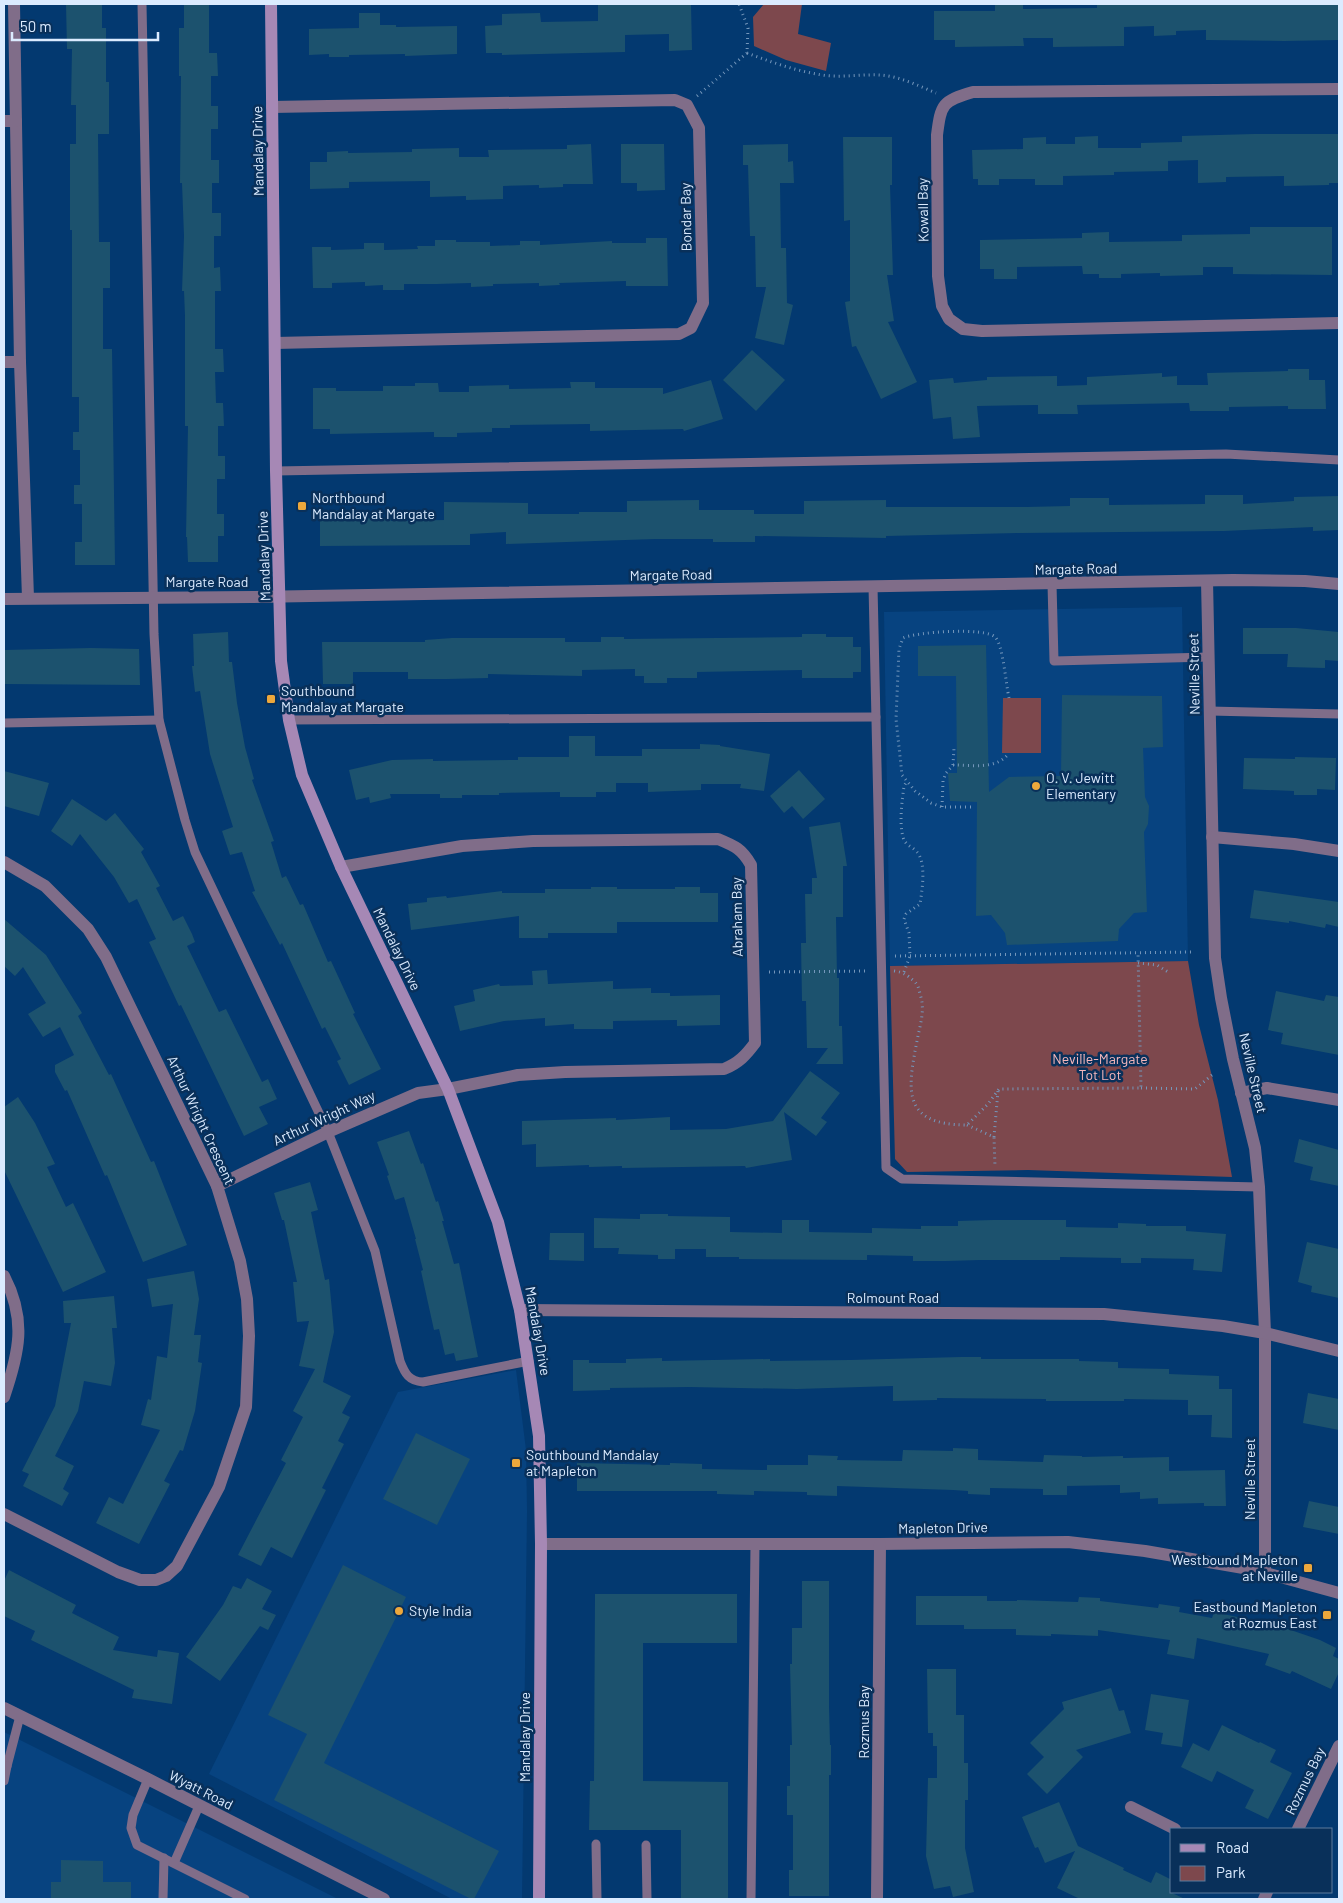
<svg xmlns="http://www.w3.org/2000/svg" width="1343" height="1903" font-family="Barlow,sans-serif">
<rect width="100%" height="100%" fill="#033970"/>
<g fill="#074380">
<path d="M1182,607L1188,961L890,966L884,612Z"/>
<path d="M516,1370L526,1450L527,1511L522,1899H452L209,1774L398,1392Z"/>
<path d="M4,1732L338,1899H4Z"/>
</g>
<g fill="#7d484d">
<path d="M764,4H802L798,34L831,43L826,71L786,60L754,46L753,17Z"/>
<path d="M1003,698H1041V753H1002Z"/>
<path d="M1188,961L1199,1025L1218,1100L1232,1177L1028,1170L907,1172L895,1159L890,966Z"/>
</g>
<g fill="#1c526e">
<path d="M66,4H102V28H106V82H109V134H98L99,242H110V288H103V349H112L115,565H75V542H82V504H74V485H80V450H73V432H79V397H72V230H70V144H76V105H71L72,49H67Z"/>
<path d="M184,4H209V53H217L218,76H211V106H218V129H211V160H219V183H212V213H221V236H214V268L220,267L221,291H215V349H223L224,372H215L216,403H223L224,426H218V456H225V479H217V514H224V536H218V562H188L187,537H186L188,426H185V316L184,291H182L184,236L182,183H180L181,76H179V28H184Z"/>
<path d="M598,4H691L692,50L669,51V34L625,35V52L502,55V53H486L485,26L502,25V14L540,13L541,22L598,21Z"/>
<path d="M995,4H1023V9L1097,8V4H1339V40L1284,41L1206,40V30L1176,31V35L1154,36V26L1124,27V46L1053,47V38H1023L1024,46L955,47V40H934V11H995Z"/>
<path d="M359,13H380V25H396V27L457,26V54L405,56V54L349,55V57H329V54L309,55V29L359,28Z"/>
<path d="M1254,134H1339V183H1329V185L1284,186V176L1226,177V182L1198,183V160L1168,161V171L1114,172V175L1063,176V185H1035V179H999V185H978V179H973L972,150L1023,149V138L1046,137V144H1075V137L1098,136V148H1141V143L1182,142V136Z"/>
<path d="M843,137H892V185H890L893,275H887L894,321L888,322L917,382L881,399L856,346L852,347L845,302L850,301V220L844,221Z"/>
<path d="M591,144L593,184H563V187L539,188V185L503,186V199L466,200V196L430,197V181L349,182V188L310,189V162H327V152L348,151V153L412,152V149L459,148V157H489L488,150L567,149V145Z"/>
<path d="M621,144H664L665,190L637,191V183H621Z"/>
<path d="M788,144V162L793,161L794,183H780L781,248H786L787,303L793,305L784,345L755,338L766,287H756L755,236H750L748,165H743V145Z"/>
<path d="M1250,227H1332V275L1233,274V267H1203V275L1160,276V273L1121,274V278H1099V274H1083L1082,266L1017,267V279H994V269H980V240L1082,238V233L1109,232V242L1182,241V235L1250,234Z"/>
<path d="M646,238H667L668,286H626V281L559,283L560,285L539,286V283L493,284V286L471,287V283L436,284H404V290H383V285L365,286V282L332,283V288H313L312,247H331V250L364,249V243H384V250L418,249L417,246H435V240H456V242H490V246L520,245V241H540V245L612,241V243H646Z"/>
<path d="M752,350L785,380L756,411L723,380Z"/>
<path d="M1288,369H1309V380H1325L1326,409H1288V406L1229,407V411H1190L1189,403L1077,405L1078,414H1038V405L977,406L980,437L953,439L951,417L933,419L929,380L953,378L954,383L987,380V377L1057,376V386L1087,385V377L1162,373V377L1177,376V385H1208L1207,373L1288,371Z"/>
<path d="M711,380L723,419L684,431L683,429L590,431V424L510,425V428H492V432L457,433V437H434V432L330,434V429H313V388H336V391H383V386H415V383H438L439,392H469V386L509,385V389L571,388L570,382H595V388H663V394Z"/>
<path d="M1205,495H1243V504L1294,501V497L1339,496V530L1313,531V527L1224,531L1020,533L886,536V538L755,536V542H713V539H655L506,544V532L470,534V545L320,546V510H349V518H391V521L444,520V502L528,503V514H579V512H627V501L699,500V510H754V514H804V501L886,500V507H1026L1070,506V498H1109V505L1205,504Z"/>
<path d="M1243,628H1296L1339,632V661L1325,660V668L1287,667L1288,654H1243Z"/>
<path d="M228,632L229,662H232L237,703L245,747L254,779L252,780L274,841L271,842L282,878L286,876L300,905L303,904L328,962L331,961L355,1013L353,1014L381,1069L349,1085L337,1061L341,1059L325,1027L322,1029L282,943L280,945L252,892L255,891L242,852L230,855L222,831L233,827L210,754L200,691L195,692L192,666H194L193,634Z"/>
<path d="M802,634H826V637H853V647H861V672H853V678H802V670L697,672V678H667V683H644V676H635V669L582,670V676L488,674V678L447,679H408V672H353V684H323L322,642H425V640L452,638H565V642H601V637H624V639L802,637Z"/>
<path d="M986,645L989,792L1009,777L1061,776L1062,695L1162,696L1163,747L1143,748L1145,797L1149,806L1148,824L1144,832L1147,912L1134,913L1119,929L1118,941L1007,945L1005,933L991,915L976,916L977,802L950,801L948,773H957L956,676H918V646Z"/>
<path d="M91,648L139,649L140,685L4,684V650Z"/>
<path d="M569,736H595V756H642V749H700V744L720,745V746L770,754L764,791L740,788L741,784H701V790L648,792V783H616V792H596V797H560V792L499,793V795H462V798H440V794H390L391,798L370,803L369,797L356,800L349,770L392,760L433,759V761L518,760V757H569Z"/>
<path d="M1295,757L1336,758L1335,790L1317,789V795H1294V791L1243,789L1244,758L1295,759Z"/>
<path d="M799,770L825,799L803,819L792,806L784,813L770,796Z"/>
<path d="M4,771L49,783L39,816L4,806Z"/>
<path d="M72,799L106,821L115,813L144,849L141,852L160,886L156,888L173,921L183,916L192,934L195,942L187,946L219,1012L226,1009L262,1082L268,1079L277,1099L259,1107L268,1124L244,1136L181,1005L179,1006L149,942L156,939L137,899L129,903L114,877L80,834L72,846L51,831Z"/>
<path d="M840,822L847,866H843V917H836L837,978H839V1026H842L843,1064H816L828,1048H807L806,1001H802L801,943H806L805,894H812V878H817L809,827Z"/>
<path d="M591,887H617V889H675V887H700V893H718V922H617V933H548V938H519V916L411,930L408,904L427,902V898L446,896L447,898L502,891V893H545V889H591Z"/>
<path d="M1254,890L1339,902V927L1326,924L1325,928L1289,921V923L1250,918Z"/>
<path d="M4,919L46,955L82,1013L78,1016L109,1075L111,1074L151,1162L154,1161L187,1245L143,1262L107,1175L105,1176L67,1090L65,1091L55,1072V1065L74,1055L60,1027L43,1037L28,1014L46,1003L23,967L15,976L4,966Z"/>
<path d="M547,970L548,984L613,981V989L651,988V993H670V996L720,995V1025L677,1026V1020L613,1021V1029H574V1024L545,1026V1018L504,1021L460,1031L454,1006L475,1001L473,990L499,984L500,986L533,985L532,971Z"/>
<path d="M1276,991L1324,1001L1326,995L1339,997V1055L1281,1044L1283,1033L1268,1030Z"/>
<path d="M810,1071L840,1093L821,1118L827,1122L816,1136L784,1112L792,1160L746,1168L745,1166L622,1168V1166L589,1167V1165L536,1167V1144L522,1145V1121L616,1118V1120L670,1117V1130L726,1129L773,1121Z"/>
<path d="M18,1097L35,1123L55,1164L47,1167L66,1207L73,1203L106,1272L63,1292L4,1170V1107Z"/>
<path d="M409,1131L421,1164L423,1163L436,1202L438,1201L444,1221H442L454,1264L459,1263L478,1357L456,1361L454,1353L445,1355L439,1329L434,1330L421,1271L423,1270L415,1239H416L404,1197L395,1200L387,1176L389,1175L377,1142Z"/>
<path d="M1299,1139L1339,1150V1186L1310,1180L1313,1167L1294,1162Z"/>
<path d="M310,1182L318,1210L311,1212L325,1280L329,1279L334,1332L323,1382L351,1396L342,1413L350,1417L338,1441L344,1444L322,1488L326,1490L292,1558L271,1547L261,1566L238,1555L286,1463L281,1460L303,1417L293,1411L315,1369L299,1366L309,1321L297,1322L293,1282H297L284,1220H282L274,1193Z"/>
<path d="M640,1214H668V1216L730,1217V1232L782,1233V1220H809V1232L872,1233V1228L921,1229V1226H958V1221L993,1220H1066V1227L1118,1228V1223L1146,1224V1226H1186V1231L1226,1234L1222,1272L1193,1270L1194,1259L1141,1258V1263H1121V1258L1060,1257V1260H980L946,1261H913V1256L867,1255V1260L739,1259V1257H706V1249H675V1259H658V1255L618,1254L619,1248H594V1218L640,1219Z"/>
<path d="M550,1233H584V1261L549,1260Z"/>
<path d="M1307,1242L1339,1249V1298L1311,1292L1312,1286L1298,1282Z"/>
<path d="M194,1271L199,1299L194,1335H201L198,1362L202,1363L195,1411L183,1451L180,1450L164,1481L170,1484L139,1544L96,1523L109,1497L123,1504L160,1430L141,1425L148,1399L151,1400L157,1356L167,1358L173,1304L152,1307L147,1279Z"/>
<path d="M114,1296L117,1328H112L115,1363L111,1386L84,1381L78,1411L55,1456L74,1466L63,1489L69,1493L62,1506L23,1486L29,1474L22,1471L55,1406L71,1323H64L63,1301Z"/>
<path d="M961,1357H981V1359H1079V1361L1118,1362V1368L1169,1369V1374L1219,1376V1389H1232V1438L1211,1437L1212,1415H1188V1400L1124,1399V1401H1046V1399L937,1398V1400L893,1401V1386L797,1389L690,1387L610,1388V1390L573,1391V1360H589V1363H626V1359L662,1358V1361L770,1359V1361L850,1360Z"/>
<path d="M1308,1393L1339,1399V1430L1303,1423Z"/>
<path d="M416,1433L470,1459L437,1525L383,1499Z"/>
<path d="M953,1448L978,1449V1460L1043,1462L1044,1455L1082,1456V1457L1123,1456V1458L1169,1457V1471L1225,1470L1226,1506H1204V1503L1158,1504V1498L1140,1499V1492L1120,1493V1485L1067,1486V1495H1043V1489L990,1488V1495L968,1494V1491L953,1490L837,1486V1496L807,1495V1492L754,1491V1495L717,1494V1491H577V1463L670,1465V1463L702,1464V1469L767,1470V1465H808V1455L838,1456L837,1460L902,1461L903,1450L953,1451Z"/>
<path d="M1309,1501L1339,1507V1534L1303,1527Z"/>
<path d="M343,1565L406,1597L324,1763L499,1851L474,1899H471L274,1800L307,1734L268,1715Z"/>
<path d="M9,1570L76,1605L72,1613L119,1637L113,1650L157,1657L158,1650L179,1653L172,1704L132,1698L134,1690L31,1640L35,1631L4,1616V1581Z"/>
<path d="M247,1578L272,1591L262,1609L276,1615L268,1630L260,1626L220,1681L186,1657L223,1605L233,1586L241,1589Z"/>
<path d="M802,1581H829V1706L830,1745H831V1775H829V1896H789V1870H793V1815H787V1786H790V1745H792L790,1664H792V1628H802Z"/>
<path d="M595,1594H737V1643H643V1781L728,1782V1899H681V1830H589L590,1781H594Z"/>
<path d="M916,1596H987V1601H1017V1600L1078,1602L1079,1597L1100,1598V1601L1158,1608L1159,1604L1180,1607L1179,1612L1212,1618L1214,1612L1279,1626L1320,1640L1336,1648L1333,1656L1339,1659V1672L1331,1689L1292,1671L1290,1674L1265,1665L1269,1654L1197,1638L1194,1659L1167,1654L1170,1640L1098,1630V1636L1051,1634V1636L1016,1635V1629H964V1625H916Z"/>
<path d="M927,1669H956V1715H964V1763H968V1800H965V1848L974,1892L953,1897L950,1886L934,1889L926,1856L928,1778H937V1746H933V1733H928Z"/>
<path d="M1111,1688L1119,1711L1124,1710L1131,1733L1076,1750L1083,1757L1047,1794L1027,1774L1044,1757L1030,1743L1064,1709L1062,1702Z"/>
<path d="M1151,1694L1189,1700L1182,1747L1161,1744L1163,1733L1145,1730Z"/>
<path d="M1222,1725L1259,1743L1260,1742L1276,1750L1270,1762L1292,1773L1268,1819L1245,1808L1254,1790L1217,1771L1212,1782L1181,1767L1193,1743L1209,1751Z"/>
<path d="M1059,1802L1078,1846L1124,1868L1123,1870L1151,1883L1156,1872L1172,1880V1893L1185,1899H1080L1057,1888L1075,1851L1045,1863L1038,1847L1035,1848L1022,1817Z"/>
<path d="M61,1860L103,1861V1882H131V1899H51V1882H61Z"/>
</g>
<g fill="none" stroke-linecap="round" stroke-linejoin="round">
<g stroke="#7597bb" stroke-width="3" stroke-dasharray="1 4" stroke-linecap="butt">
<path d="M747,53C771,62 796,71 822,75C842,78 861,74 880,75C899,76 919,86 936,93"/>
<path d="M697,96L747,53L748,28L739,4"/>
<path d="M953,765C972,765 997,770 1009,753"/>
<path d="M942,807L943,781L946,773L953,765L954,748"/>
<path d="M971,807H942L931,803L915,791L902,775L896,719L899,649L903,638C916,632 985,627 995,637C1003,644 1006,685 1009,698"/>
<path d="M895,956L1192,952"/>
<path d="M1138,963L1157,965L1168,972"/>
<path d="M894,971C903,972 907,975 914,981C918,985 919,989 920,994C925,1008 921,1022 918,1036C908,1087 899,1125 967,1125L988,1104L999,1089L1141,1088L1138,953"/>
<path d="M769,972L868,971"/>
<path d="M904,972L910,956L909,933L904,919L906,914L920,904C922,891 927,861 916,851C911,846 905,845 903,837C899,822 902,802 904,786L907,781"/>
<path d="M1141,1088L1195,1089L1212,1075"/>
<path d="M967,1125L994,1137L995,1167"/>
<path d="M994,1137L998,1091"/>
</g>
<g stroke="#806d89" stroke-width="9">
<path d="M142,4L154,634L159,720L185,820L195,852L328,1132L375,1251L400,1361C405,1374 409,1381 423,1382L529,1361"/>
<path d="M276,471L1226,454L1339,460"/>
<path d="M1052,584L1054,661L1209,657"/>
<path d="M873,586L886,1168L902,1179L1259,1187"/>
<path d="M1210,711L1339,714"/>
<path d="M289,720L876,717"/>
<path d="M4,723L159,720"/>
<path d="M4,1767L7,1766L20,1716"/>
<path d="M148,1779L133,1815L131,1828L137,1845L245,1899"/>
<path d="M4,1781L7,1766"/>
<path d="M596,1844L597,1899"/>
<path d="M646,1845L647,1899"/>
<path d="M174,1863L199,1806"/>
<path d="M163,1899L164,1858"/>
<path d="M751,1899L755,1544"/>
</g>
<g stroke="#806d89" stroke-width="12">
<path d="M14,4L20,362L28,598"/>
<path d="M1339,89L973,92C942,101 941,104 937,135L938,276L942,306L949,319L963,329L982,331L1339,323"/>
<path d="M272,107L675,100L687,105L699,128L703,303L691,328L679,334L275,343"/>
<path d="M4,121H16"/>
<path d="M4,362H20"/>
<path d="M1207,581L1215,958L1221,998L1233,1059L1255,1148L1259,1187L1265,1333V1572"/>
<path d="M4,599L252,597L1233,580L1305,581L1339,584"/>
<path d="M1212,837L1294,844L1339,851"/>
<path d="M4,862L45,886L88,929L106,957L217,1186L240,1261L247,1299L249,1336L246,1407L219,1487L177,1566L166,1576L156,1580H140L118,1572L4,1514"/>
<path d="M1241,1093L1267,1088L1339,1100"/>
<path d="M217,1186L328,1132L418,1093L448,1089L518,1075L565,1072L724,1069C739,1063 746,1055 755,1043L751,865C742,849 735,846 718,839L533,841L462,846L341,867"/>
<path d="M4,1276C27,1320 19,1353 4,1397"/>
<path d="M520,1310L1104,1314L1223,1326L1265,1333L1339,1351"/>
<path d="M541,1544H880L1068,1542L1145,1551L1255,1570L1339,1593"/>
<path d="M4,1708L148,1779L384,1899"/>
<path d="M1131,1807L1175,1829"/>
<path d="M1298,1829L1339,1746"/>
<path d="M877,1899L880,1544"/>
<path d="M1264,1899L1267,1892"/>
</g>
<path stroke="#a688b5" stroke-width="12" d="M271,4L276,471L281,661L289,720L302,775L341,867L448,1089L498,1222L520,1310L539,1436L541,1544L539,1899"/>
</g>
<g fill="#eda83c" stroke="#09305a" stroke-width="2">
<rect x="297" y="501" width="10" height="10" rx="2.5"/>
<rect x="266" y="694" width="10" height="10" rx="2.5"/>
<circle cx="1036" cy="786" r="5"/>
<rect x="511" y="1458" width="10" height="10" rx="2.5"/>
<rect x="1303" y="1563" width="10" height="10" rx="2.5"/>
<circle cx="399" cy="1611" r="5"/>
<rect x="1322" y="1610" width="10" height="10" rx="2.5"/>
</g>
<g text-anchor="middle" stroke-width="5" stroke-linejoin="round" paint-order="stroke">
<g font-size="14" fill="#dbebff" stroke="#09305a">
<text transform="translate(258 151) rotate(-91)" y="5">Mandalay Drive</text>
<text transform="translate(923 210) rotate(-91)" y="5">Kowall Bay</text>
<text transform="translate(686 217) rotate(-91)" y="5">Bondar Bay</text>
<text transform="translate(264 556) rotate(-92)" y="5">Mandalay Drive</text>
<text transform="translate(1076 569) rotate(-1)" y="5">Margate Road</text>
<text transform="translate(671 575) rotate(-1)" y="5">Margate Road</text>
<text x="207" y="587">Margate Road</text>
<text transform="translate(1194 674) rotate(-91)" y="5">Neville Street</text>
<text transform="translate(737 917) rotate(-91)" y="5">Abraham Bay</text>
<text transform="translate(397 949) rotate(64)" y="5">Mandalay Drive</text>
<text transform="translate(1253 1073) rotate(77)" y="5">Neville Street</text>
<text transform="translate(324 1118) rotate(-25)" y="5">Arthur Wright Way</text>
<text transform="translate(201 1120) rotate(65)" y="5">Arthur Wright Crescent</text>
<text x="893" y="1303">Rolmount Road</text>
<text transform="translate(538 1331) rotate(80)" y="5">Mandalay Drive</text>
<text transform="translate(1250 1479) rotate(-90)" y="5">Neville Street</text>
<text transform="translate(943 1528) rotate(-1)" y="5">Mapleton Drive</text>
<text transform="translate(864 1722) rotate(-90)" y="5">Rozmus Bay</text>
<text transform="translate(525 1737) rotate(-90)" y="5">Mandalay Drive</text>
<text transform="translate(1305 1781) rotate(-64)" y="5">Rozmus Bay</text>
<text transform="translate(201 1790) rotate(27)" y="5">Wyatt Road</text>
</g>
<g font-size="14" fill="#dbebff" stroke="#09305a" text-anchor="start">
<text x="312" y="503">Northbound<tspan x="312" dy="16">Mandalay at Margate</tspan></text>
<text x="281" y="696">Southbound<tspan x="281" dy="16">Mandalay at Margate</tspan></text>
<text x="1046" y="783">O. V. Jewitt<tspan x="1046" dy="16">Elementary</tspan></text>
<text x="526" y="1460">Southbound Mandalay<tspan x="526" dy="16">at Mapleton</tspan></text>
<text x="1298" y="1565" text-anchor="end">Westbound Mapleton<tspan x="1298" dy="16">at Neville</tspan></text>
<text x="1317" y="1612" text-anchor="end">Eastbound Mapleton<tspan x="1317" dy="16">at Rozmus East</tspan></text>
<text x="409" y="1616">Style India</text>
</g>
<g font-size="14" fill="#f5b7bb" stroke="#09305a">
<text x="1100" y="1064">Neville-Margate<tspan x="1100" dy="16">Tot Lot</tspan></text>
</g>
</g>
<rect width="1343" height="1903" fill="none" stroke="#dbebff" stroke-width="10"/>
<rect x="1170" y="1828" width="162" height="65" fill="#09305a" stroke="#5d7b9c"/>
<rect x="1180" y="1844" width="25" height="8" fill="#a688b5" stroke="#5d7b9c"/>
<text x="1216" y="1853" font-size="15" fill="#dbebff">Road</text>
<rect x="1180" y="1866" width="25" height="15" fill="#7d484d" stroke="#5d7b9c"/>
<text x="1216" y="1878" font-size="15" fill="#dbebff">Park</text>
<path d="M12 32v8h146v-8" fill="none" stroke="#dbebff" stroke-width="2.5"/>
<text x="20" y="32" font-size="15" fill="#dbebff" stroke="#09305a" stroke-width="4" paint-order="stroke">50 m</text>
</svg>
